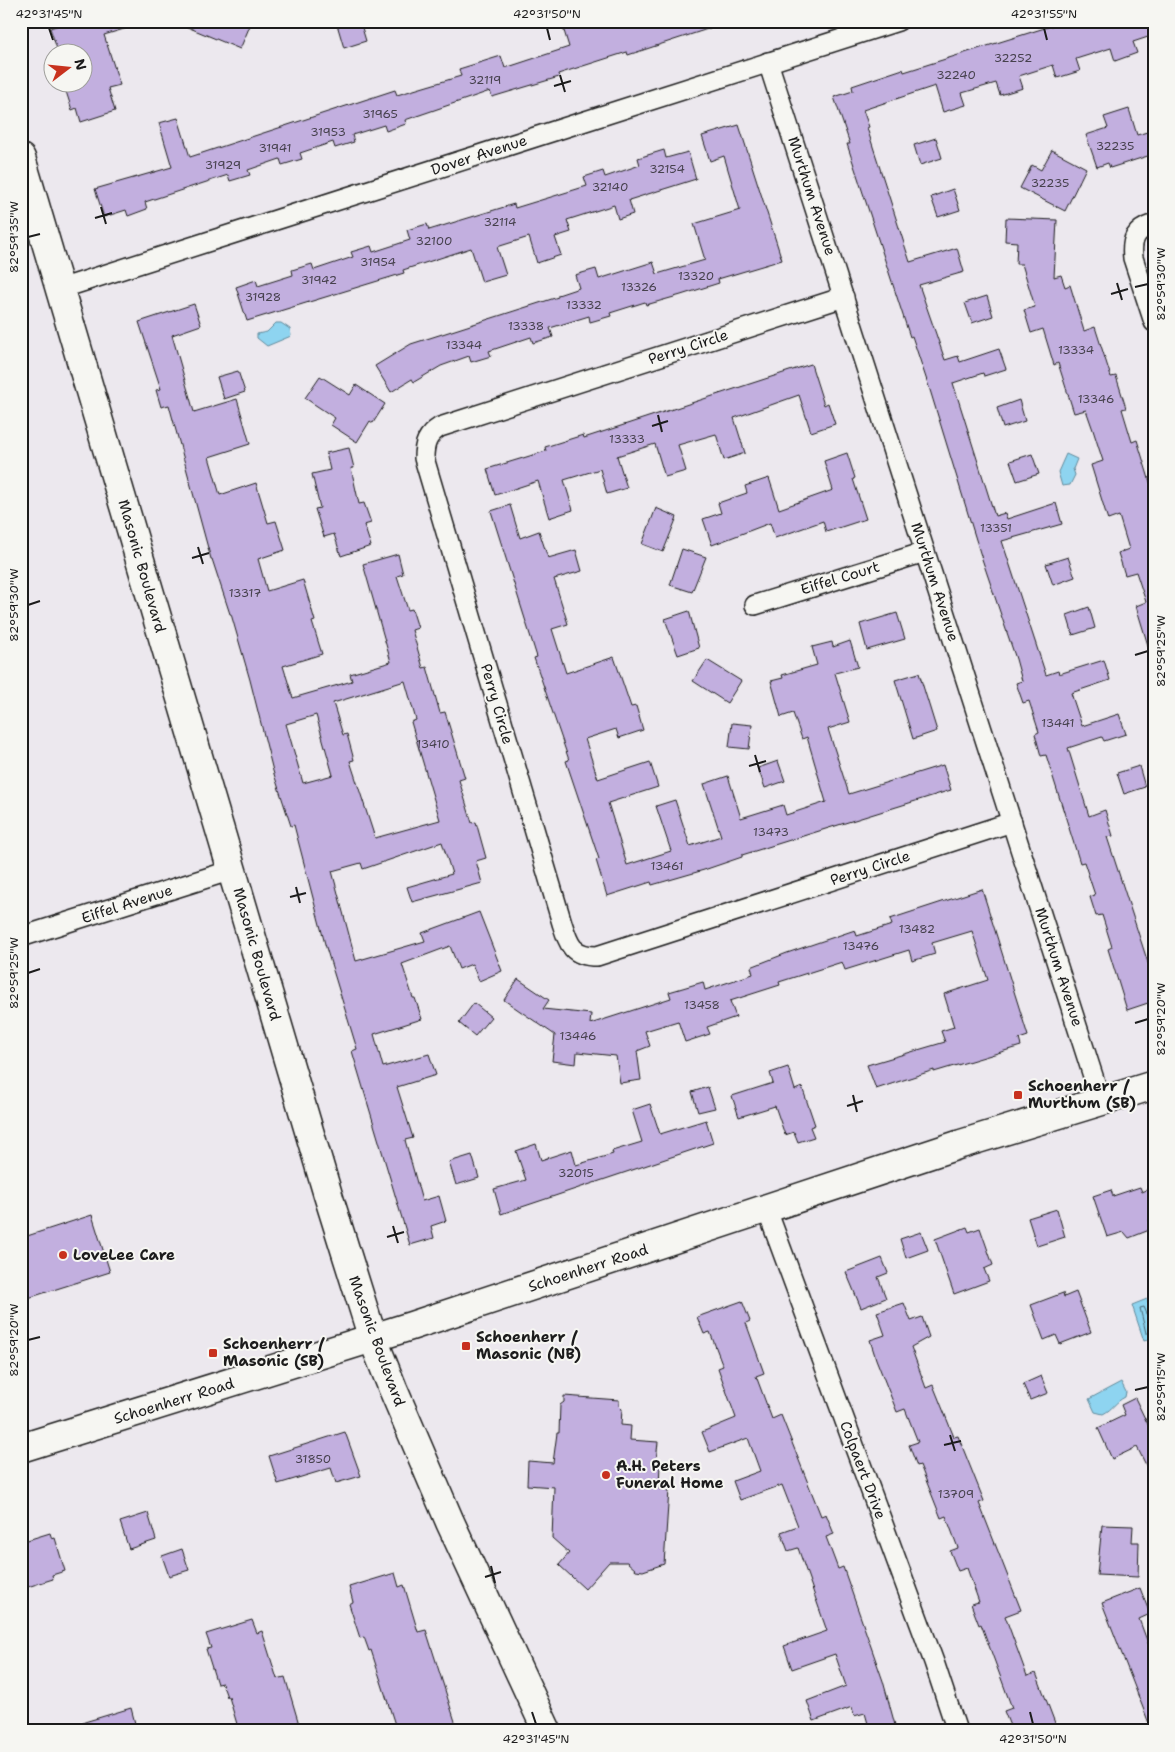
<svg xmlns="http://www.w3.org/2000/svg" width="1175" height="1752" font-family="'Shantell Sans',sans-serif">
<rect width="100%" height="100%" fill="#ece8ee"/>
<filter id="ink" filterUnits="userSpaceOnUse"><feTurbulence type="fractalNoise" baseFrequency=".02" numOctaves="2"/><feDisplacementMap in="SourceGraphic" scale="10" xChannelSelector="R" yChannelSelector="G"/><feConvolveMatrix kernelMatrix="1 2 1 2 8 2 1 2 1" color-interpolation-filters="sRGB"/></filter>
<g filter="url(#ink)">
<g fill="#8ed4f0" stroke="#608a9b">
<path d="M276,323H281L290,329L291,336L267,346L257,338V334L267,332Z"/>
<path d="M1066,454L1077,459L1073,469L1075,475L1070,485L1062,486L1058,472Z"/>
<path d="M1147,1299L1154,1320V1338L1144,1341L1132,1305Z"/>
<path d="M1121,1382L1126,1392L1125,1397C1115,1402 1113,1409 1103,1414L1095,1412L1089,1399Z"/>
</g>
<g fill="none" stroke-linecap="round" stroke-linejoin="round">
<path stroke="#4a6671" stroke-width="1" d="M1154,1318L1148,1316L1144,1307L1140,1308L1146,1333H1154"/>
</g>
<g fill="#c2afdf" stroke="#1c1c1c" fill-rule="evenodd">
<path d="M72,21H134V26L104,35L120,85L108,88L115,111L81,122L77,108L72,110L63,82H82V52H58L50,28Z"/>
<path d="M173,21H252L240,49Z"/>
<path d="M336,21H360L366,41L344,48Z"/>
<path d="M561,21H719L720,25L628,55L627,52L558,74L559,77L522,88L492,97L490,91L405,120L406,124L386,131L384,125L352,135L354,142L335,148L333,142L300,153L302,159L282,165L280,159L248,170L250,175L230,181L228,175L145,202L147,209L128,216L126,210L104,217L95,189L172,167L159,123L178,118L190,157L395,90L397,95L461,76L459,69L501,56L505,68L569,47Z"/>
<path d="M1067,21H1151L1154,35L1133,42L1137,53L1115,61L1111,48L1076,59L1080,71L1057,78L1053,65L1019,76L1023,88L1000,95L996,83L962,93L966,105L943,112L935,86L863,110L869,127L867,128L910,262L957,248L964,272L919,285L945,360L958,356L960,362L999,349L1006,369L984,376L983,373L953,383L995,516L1005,513L1007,519L1056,503L1062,524L1002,541L1046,675L1058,671L1059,674L1104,660L1110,680L1071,693L1082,726L1119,714L1126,734L1104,741L1102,737L1068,748L1089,816L1105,810L1113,836L1107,837L1151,972L1154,971V1001L1127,1010L1108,949L1112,947L1102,915L1096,916L1090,897L1095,895L1084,862L1080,863L1046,755L1041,756L1035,734L1039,732L1029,701L1023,703L1016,683L1022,681L1016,659L981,556L930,390L912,336L910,337L847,144H850L834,97L853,91L852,86L903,69L904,72Z"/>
<path d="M1129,109L1137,135L1154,130V154L1110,168L1108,163L1097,167L1086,135L1108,128L1104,117Z"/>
<path d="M739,125L782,260L718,279L719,283L681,295L646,305L645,302L610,313L611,316L590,322L589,316L550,328L553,337L533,343L531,337L489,351L491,356L471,362L469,356L441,366L414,382L412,379L391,392L375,366L411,344L558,297V295L579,288L575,275L596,269L599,279L653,262L657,274L705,260L694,224L740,210L724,156L710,161L702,136Z"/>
<path d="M936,138L942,158L920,165L914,145Z"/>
<path d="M664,150L666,158L688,152L696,179L629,200L633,214L618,219L614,205L567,220L571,232L555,237L561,255L537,263L529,237L497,247L506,275L482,282L471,248L403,270L404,273L247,321L236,287L256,280L258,286L293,275L292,270L312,264L314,270L353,257L351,252L371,246L373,252L410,240L407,230L427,224L429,230L514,204L515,208L587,186L584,177L603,171L605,177L640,165L638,158Z"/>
<path d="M1052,150L1086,168L1065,211L1020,188L1032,165L1041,170Z"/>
<path d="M953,189L960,210L938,217L931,197Z"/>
<path d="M1006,218L1057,220L1054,277L1061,275L1065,287L1070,285L1084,331L1095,327L1111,377L1116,376L1126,408L1122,409L1132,442L1137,440L1154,495V651L1150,652L1136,606L1146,602L1136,572L1125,575L1118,553L1129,549L1119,516L1108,520L1091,465L1103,461L1093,430L1086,410L1074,413L1058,363L1054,365L1043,329L1031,333L1024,310L1035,307L1022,264H1016L1017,242L1005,241Z"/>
<path d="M987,296L993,316L972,323L965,303Z"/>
<path d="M194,304L201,325L172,335L194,412L237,399L250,444L209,457L220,495L256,483L268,523L276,521L285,550L258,559L267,591L303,580L315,621L312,622L322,654L283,666L293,698L352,681L350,674L391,662L363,564L398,554L403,574L397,576L408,610L412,609L418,628L412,630L423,668L427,667L440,713L445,712L465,778L459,780L472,823L476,822L486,858L476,861L482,883L412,902L407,887L452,874L442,842L363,869L361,863L332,871L356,961L425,941L422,933L479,912L502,971L479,981L472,964L459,969L450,946L402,964L413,998H415L422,1019L374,1034L383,1067L429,1054L436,1075L397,1087L413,1138L405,1140L422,1201L439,1196L446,1221L431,1226L434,1238L410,1245L352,1051L357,1049L325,944L294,825L291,826L273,771L250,680L231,614H230L212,559H211L169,405L161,407L156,390L161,389L139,322ZM405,681L416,720L411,722L440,820L375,838L350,761L354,760L347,734L343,735L333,703ZM316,715L333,775L303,783L286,724Z"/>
<path d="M811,364L824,405L828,403L835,424L811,432L799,395L734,418L745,453L724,460L716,434L678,445L686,471L665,477L655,444L617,456L627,488L607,494L600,469L564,480L573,510L549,518L538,481L495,495L487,469L546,451L545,447L583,435L584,438Z"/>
<path d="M238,371L245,392L224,399L217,377Z"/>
<path d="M320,376L350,395L356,385L385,404L373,423L370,421L357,442L331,425L335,418L305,398Z"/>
<path d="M1019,400L1025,421L1003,428L997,408Z"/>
<path d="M349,448L354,468H351L359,504L364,503L371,523L364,525L371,546L341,556L334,534L324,537L315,509L320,508L312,474L330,470L326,453Z"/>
<path d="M847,453L855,478L853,479L866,519L826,532L823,521L775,538L770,523L712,545L703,519L721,513L718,503L747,493L745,486L769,478L779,509L833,490L824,461Z"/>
<path d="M1032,454L1039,474L1017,481L1010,461Z"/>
<path d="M510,505L520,538L539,531L548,558L576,550L582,571L554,579L568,624L552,629L566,673L614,657L631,707L636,706L643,730L619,738L616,729L585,739L598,779L650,762L658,787L608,803L627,865L671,851L656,806L675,800L690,846L721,836L704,784L728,776L741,818L783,805L786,815L826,802L807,737L802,739L793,713L781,717L771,681L783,678L782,675L817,665L812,647L832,642L833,647L850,641L858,667L835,673L850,722L828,729L849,794L943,765L951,790L742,855V857L704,870L652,885L651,882L607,896L596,860L599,859L566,761L569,760L534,658L537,657L491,511Z"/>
<path d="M656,508L677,517L663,552L642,544Z"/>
<path d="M682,549L706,557L692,592L670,585Z"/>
<path d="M1068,557L1075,577L1053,585L1046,564Z"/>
<path d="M1089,607L1095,628L1073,635L1067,615Z"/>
<path d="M689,611L699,648L678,655L665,619Z"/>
<path d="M897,613L905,639L867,650L860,624Z"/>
<path d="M707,660L741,681L727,703L693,681Z"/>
<path d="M919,673L937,731L913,739L895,680Z"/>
<path d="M732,723L752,725L749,749L729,747Z"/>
<path d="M778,761L785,781L765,788L758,768Z"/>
<path d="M1139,766L1145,787L1124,794L1117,773Z"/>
<path d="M982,889L1028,1036L1019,1039L1021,1046L934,1072V1070L876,1089L867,1065L945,1042L941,1031L954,1027L944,994L988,980L972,931L932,943L935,954L912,961L909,950L845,970L842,962L779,982L780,985L730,1001L736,1017L707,1027L710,1034L685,1042L678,1021L645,1031L650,1046L637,1051L641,1080L620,1083L616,1056L577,1052L576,1064L552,1061L555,1035L504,1000L518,979L549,1000L543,1009L591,1014L590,1024L671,998L669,992L703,982L705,990L753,974L751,967L787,953L855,930L857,936L892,925L890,919Z"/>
<path d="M474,1003L491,1017L475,1036L459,1023Z"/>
<path d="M788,1067L795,1090L802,1087L815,1125L810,1127L814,1137L798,1142L794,1132L785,1135L775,1106L739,1117L732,1096L773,1083L770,1073Z"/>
<path d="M708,1087L715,1108L698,1112L692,1092Z"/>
<path d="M650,1104L660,1134L706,1120L713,1143L501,1214L494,1189L526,1180L516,1151L536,1144L541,1160L572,1150L576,1165L613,1154L612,1151L642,1142L632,1110Z"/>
<path d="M472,1155L479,1178L456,1185L449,1162Z"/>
<path d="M1140,1187L1142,1192L1154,1187V1218L1149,1220L1152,1229L1129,1238L1124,1232L1107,1237L1093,1196L1111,1190L1113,1196Z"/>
<path d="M1057,1209L1065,1237L1037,1246L1028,1218Z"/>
<path d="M92,1215L110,1272L28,1298L21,1275V1238Z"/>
<path d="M967,1227L969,1232L980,1228L993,1265L984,1269L989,1281L954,1294L935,1239Z"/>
<path d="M921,1232L928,1250L906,1258L900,1239Z"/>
<path d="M882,1258L888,1273L878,1277L886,1298L861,1308L846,1272Z"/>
<path d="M1076,1292L1091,1332L1060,1344L1056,1335L1044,1340L1031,1305L1063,1293L1064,1297Z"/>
<path d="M742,1301L750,1321L746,1323L764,1373L756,1376L772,1419L781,1415L821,1516L826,1514L834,1534L826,1537L838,1569L843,1567L883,1681L895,1725L870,1731L865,1713L854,1716L852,1707L814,1721L807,1701L846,1686L835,1654L792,1669L784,1646L827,1631L798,1548L788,1551L781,1532L798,1526L782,1485L740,1500L733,1481L760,1471L748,1438L710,1452L702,1432L736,1418L718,1368L723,1366L710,1332L704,1334L697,1317Z"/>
<path d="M904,1303L911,1321L922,1317L929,1337L911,1347L926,1388L933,1385L954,1437L958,1436L984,1501L979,1503L1021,1610L1005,1616L1027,1676L1036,1673L1058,1731H1012L1004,1711L1012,1708L981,1624L979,1625L971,1604L979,1602L967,1568L958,1571L950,1551L958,1548L946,1516L941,1518L920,1465L917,1466L909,1445L918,1442L905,1409L897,1412L876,1359L870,1340L885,1335L877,1312Z"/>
<path d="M1041,1376L1048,1393L1030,1400L1023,1384Z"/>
<path d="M564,1396L619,1400V1406L622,1409L621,1425L631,1426L630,1440L658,1442L656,1461L660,1462L659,1489L669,1490L664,1564L643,1571L636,1570L627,1562H609L585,1589L559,1565L569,1553L552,1538L554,1487L527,1485L528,1461L553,1463L557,1433H559L560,1405L564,1402Z"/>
<path d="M1135,1398L1154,1437V1481L1137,1447L1112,1459L1098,1428L1125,1415L1121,1405Z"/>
<path d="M345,1432L361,1476L336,1483L331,1468L278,1484L269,1456Z"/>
<path d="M148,1513L156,1540L129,1549L120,1522Z"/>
<path d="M1102,1525L1133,1526L1132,1542H1139L1138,1577L1097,1575Z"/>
<path d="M50,1533L52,1539L55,1538L65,1571L52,1575L53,1579L21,1589V1542Z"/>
<path d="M182,1549L189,1570L169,1576L162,1556Z"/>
<path d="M395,1573L399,1587L404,1585L418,1632L426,1630L458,1731H397L371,1650L369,1651L364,1637L360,1638L349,1604L353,1602L349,1587Z"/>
<path d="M1140,1588L1150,1614L1139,1619L1154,1659V1731H1152L1102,1603Z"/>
<path d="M252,1620L257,1633L262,1631L277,1679L285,1677L301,1731H239L229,1697H227L222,1683L217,1684L206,1649L211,1648L206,1634Z"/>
<path d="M131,1708L137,1731H68V1727Z"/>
</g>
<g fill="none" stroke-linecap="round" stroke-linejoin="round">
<defs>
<g id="street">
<path d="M768,62L1101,1101"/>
<path d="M1154,224C1135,230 1131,239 1133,258L1154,322"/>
<path d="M60,289L898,21"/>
<path d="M844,297L440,427C427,435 424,444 424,458L562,923C569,945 572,956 597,956L1012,822"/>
<path d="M755,605L925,552"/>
<path d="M21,937L232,870"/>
<path d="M767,1210L934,1662L957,1731"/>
</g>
<g id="secondary">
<path d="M21,158L328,1195L373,1339L393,1389L450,1522L547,1731"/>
<path d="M21,1448L411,1326L961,1144L1154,1085"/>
</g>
</defs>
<use href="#street" stroke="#1c1c1c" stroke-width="22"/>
<use href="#secondary" stroke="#1c1c1c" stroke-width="31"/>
<use href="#street" stroke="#f6f6f2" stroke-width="19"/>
<use href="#secondary" stroke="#f6f6f2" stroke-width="28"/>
</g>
</g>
<path fill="none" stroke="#1c1c1c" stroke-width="2" d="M49,28L53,40M547,28L550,40M1044,28L1047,40M560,75L565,92M554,86L571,81M101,207L106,224M95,218L112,213M28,237L40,234M1117,283L1122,300M1135,287L1148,284M1111,294L1128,289M658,415L662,432M652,426L668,421M198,547L203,564M192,558L209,553M28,605L40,601M1135,655L1148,651M755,755L760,772M749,766L766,761M296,887L300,903M290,897L306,893M28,973L40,969M1135,1023L1148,1019M853,1095L857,1112M847,1106L863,1101M393,1226L398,1243M387,1237L404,1232M28,1340L40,1337M1135,1390L1148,1387M950,1435L955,1451M944,1445L961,1441M491,1566L495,1583M485,1577L501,1572M532,1712L536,1724M1030,1712L1033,1724"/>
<g fill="#c8321e" stroke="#f6f6f2" stroke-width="2">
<rect x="1013" y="1090" width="10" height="10" rx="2.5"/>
<circle cx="63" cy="1255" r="5"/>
<rect x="461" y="1341" width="10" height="10" rx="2.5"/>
<rect x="208" y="1348" width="10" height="10" rx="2.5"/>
<circle cx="606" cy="1475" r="5"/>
</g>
<g text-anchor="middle" stroke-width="4" stroke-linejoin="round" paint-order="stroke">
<g font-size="12" fill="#46414d">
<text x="1013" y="62">32252</text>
<text x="956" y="79">32240</text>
<text x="485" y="84">32119</text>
<text x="380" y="118">31965</text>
<text x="328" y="136">31953</text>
<text x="1115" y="150">32235</text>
<text x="275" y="152">31941</text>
<text x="223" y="169">31929</text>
<text x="667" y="173">32154</text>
<text x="1050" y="187">32235</text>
<text x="610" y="191">32140</text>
<text x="500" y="226">32114</text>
<text x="434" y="245">32100</text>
<text x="378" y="266">31954</text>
<text x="696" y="280">13320</text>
<text x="319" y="284">31942</text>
<text x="639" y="291">13326</text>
<text x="263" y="301">31928</text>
<text x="584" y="309">13332</text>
<text x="526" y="330">13338</text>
<text x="464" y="349">13344</text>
<text x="1076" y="354">13334</text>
<text x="1096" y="403">13346</text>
<text x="627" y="443">13333</text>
<text x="996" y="532">13351</text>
<text x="245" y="597">13317</text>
<text x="1058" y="727">13441</text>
<text x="433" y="748">13410</text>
<text x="771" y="836">13473</text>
<text x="667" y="870">13461</text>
<text x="917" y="933">13482</text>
<text x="861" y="950">13476</text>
<text x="702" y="1009">13458</text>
<text x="578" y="1040">13446</text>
<text x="576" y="1177">32015</text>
<text x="313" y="1463">31850</text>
<text x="956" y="1498">13709</text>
</g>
<g font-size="15" fill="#1c1c1c" stroke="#f6f6f2">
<text transform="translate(479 155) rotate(-18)" y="5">Dover Avenue</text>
<text transform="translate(812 196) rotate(72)" y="5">Murthum Avenue</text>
<text transform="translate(688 347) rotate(-18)" y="5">Perry Circle</text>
<text transform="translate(142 566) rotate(74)" y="5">Masonic Boulevard</text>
<text transform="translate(840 578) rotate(-17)" y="5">Eiffel Court</text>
<text transform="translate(935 582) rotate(72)" y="5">Murthum Avenue</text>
<text transform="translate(497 704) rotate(74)" y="5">Perry Circle</text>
<text transform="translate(870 868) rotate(-18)" y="5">Perry Circle</text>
<text transform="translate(127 904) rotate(-18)" y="5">Eiffel Avenue</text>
<text transform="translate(257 954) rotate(74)" y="5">Masonic Boulevard</text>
<text transform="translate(1059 967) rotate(72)" y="5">Murthum Avenue</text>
<text transform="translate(588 1268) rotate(-18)" y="5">Schoenherr Road</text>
<text transform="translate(377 1341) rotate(70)" y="5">Masonic Boulevard</text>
<text transform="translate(174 1401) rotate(-17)" y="5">Schoenherr Road</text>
<text transform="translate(863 1470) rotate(69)" y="5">Colpaert Drive</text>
</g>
<g font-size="15" font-weight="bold" fill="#1c1c1c" stroke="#f6f6f2" text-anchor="start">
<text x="1028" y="1091">Schoenherr /<tspan x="1028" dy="17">Murthum (SB)</tspan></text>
<text x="73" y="1260">LoveLee Care</text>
<text x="476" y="1342">Schoenherr /<tspan x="476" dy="17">Masonic (NB)</tspan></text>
<text x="223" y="1349">Schoenherr /<tspan x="223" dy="17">Masonic (SB)</tspan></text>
<text x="616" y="1471">A.H. Peters<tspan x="616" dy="17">Funeral Home</tspan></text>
</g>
</g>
<rect width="1175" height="1752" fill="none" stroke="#f6f6f2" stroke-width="55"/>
<g transform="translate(68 68) rotate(74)"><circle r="24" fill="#f6f6f2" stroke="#9f9f9c"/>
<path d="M0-4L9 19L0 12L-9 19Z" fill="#c8321e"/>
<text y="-8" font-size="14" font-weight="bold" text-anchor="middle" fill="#1c1c1c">N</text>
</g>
<rect x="28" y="28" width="1120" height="1696" fill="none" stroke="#1c1c1c" stroke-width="2"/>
<g font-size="12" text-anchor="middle" fill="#1c1c1c">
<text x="49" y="18">42°31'45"N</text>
<text x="547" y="18">42°31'50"N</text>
<text x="1044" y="18">42°31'55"N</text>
<text transform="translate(14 237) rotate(-90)" y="4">82°59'35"W</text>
<text transform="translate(1161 284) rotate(-90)" y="4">82°59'30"W</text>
<text transform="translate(14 605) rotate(-90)" y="4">82°59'30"W</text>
<text transform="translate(1161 651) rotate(-90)" y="4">82°59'25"W</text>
<text transform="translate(14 973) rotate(-90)" y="4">82°59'25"W</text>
<text transform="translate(1161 1019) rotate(-90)" y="4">82°59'20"W</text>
<text transform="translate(14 1340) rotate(-90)" y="4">82°59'20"W</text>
<text transform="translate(1161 1387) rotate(-90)" y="4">82°59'15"W</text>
<text x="536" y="1743">42°31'45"N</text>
<text x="1033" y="1743">42°31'50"N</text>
</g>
</svg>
